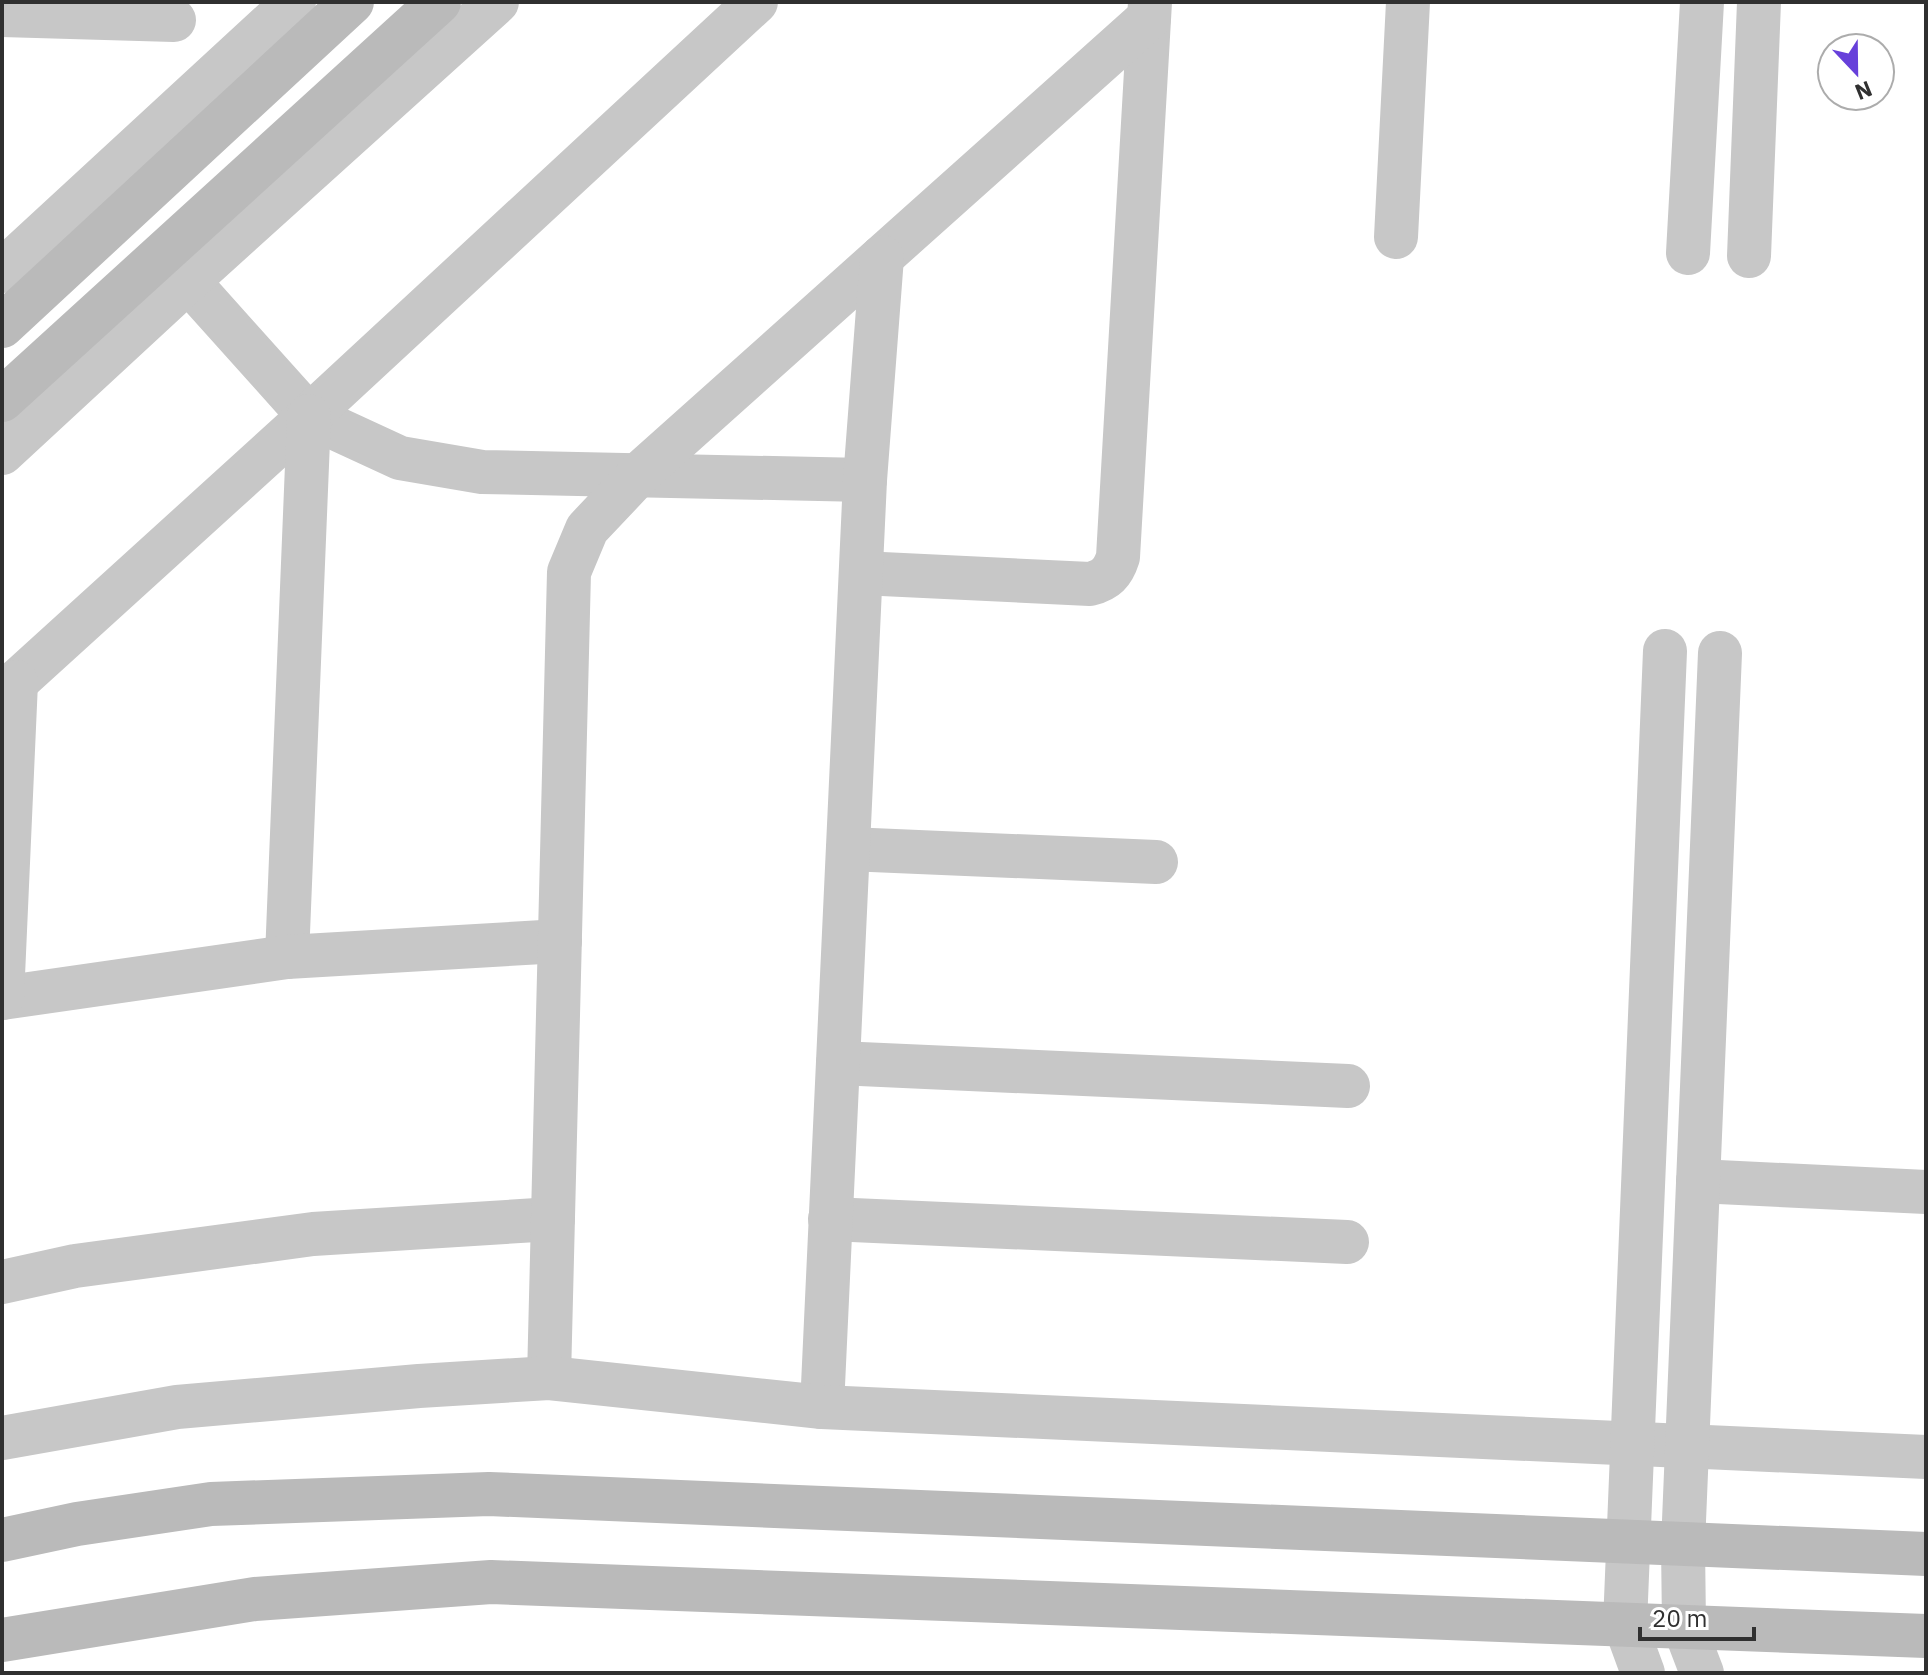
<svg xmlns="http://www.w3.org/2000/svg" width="1928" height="1675" font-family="'IBM Plex Sans',sans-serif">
<rect width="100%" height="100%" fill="#fff"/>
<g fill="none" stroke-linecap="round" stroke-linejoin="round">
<g stroke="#c7c7c7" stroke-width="44">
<path d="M2,15L174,20"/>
<path d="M1396,237L1408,2"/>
<path d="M1688,253L1702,2"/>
<path d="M1749,256L1759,2"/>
<path d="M2,271L294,2"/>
<path d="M188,281L309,416L400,458L482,472L865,480"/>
<path d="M2,453L188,281L497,2"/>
<path d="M861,573L1090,584C1106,580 1113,573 1118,557L1150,2"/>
<path d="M2,695L309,416L756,2"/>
<path d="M848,849L1156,862"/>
<path d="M287,957L309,416"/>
<path d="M2,998L287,957L560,941"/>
<path d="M2,998L16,682"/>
<path d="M838,1063L1348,1086"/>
<path d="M1698,1181L1926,1192"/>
<path d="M830,1219L1347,1242"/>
<path d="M2,1282L75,1266L313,1234L553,1219"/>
<path d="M549,1378L569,572L587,529L637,476L1149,18"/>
<path d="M822,1407L865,480L882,257"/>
<path d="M2,1438L177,1407L419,1386L549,1378L822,1407L1926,1457"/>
<path d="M1643,1673L1625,1624L1665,651"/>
<path d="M1702,1673L1684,1626L1683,1545L1720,653"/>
</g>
<g stroke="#bababa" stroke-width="44">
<path d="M2,326L352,2"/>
<path d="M2,400L439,2"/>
<path d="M2,1540L77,1524L211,1504L489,1494L1926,1554"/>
<path d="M2,1640L255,1599L491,1582L1926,1636"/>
</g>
</g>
<rect width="1928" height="1675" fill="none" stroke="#303030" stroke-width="8"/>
<g transform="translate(1856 72) rotate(158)"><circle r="38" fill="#ffffff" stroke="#acacac" stroke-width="2"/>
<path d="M0-6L14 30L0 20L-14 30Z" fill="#6740da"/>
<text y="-12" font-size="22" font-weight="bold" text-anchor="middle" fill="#303030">N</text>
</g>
<path d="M1640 1627v12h114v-12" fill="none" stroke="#303030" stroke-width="4"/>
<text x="1652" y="1627" font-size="24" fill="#303030" stroke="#ffffff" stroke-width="6" paint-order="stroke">20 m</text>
</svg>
